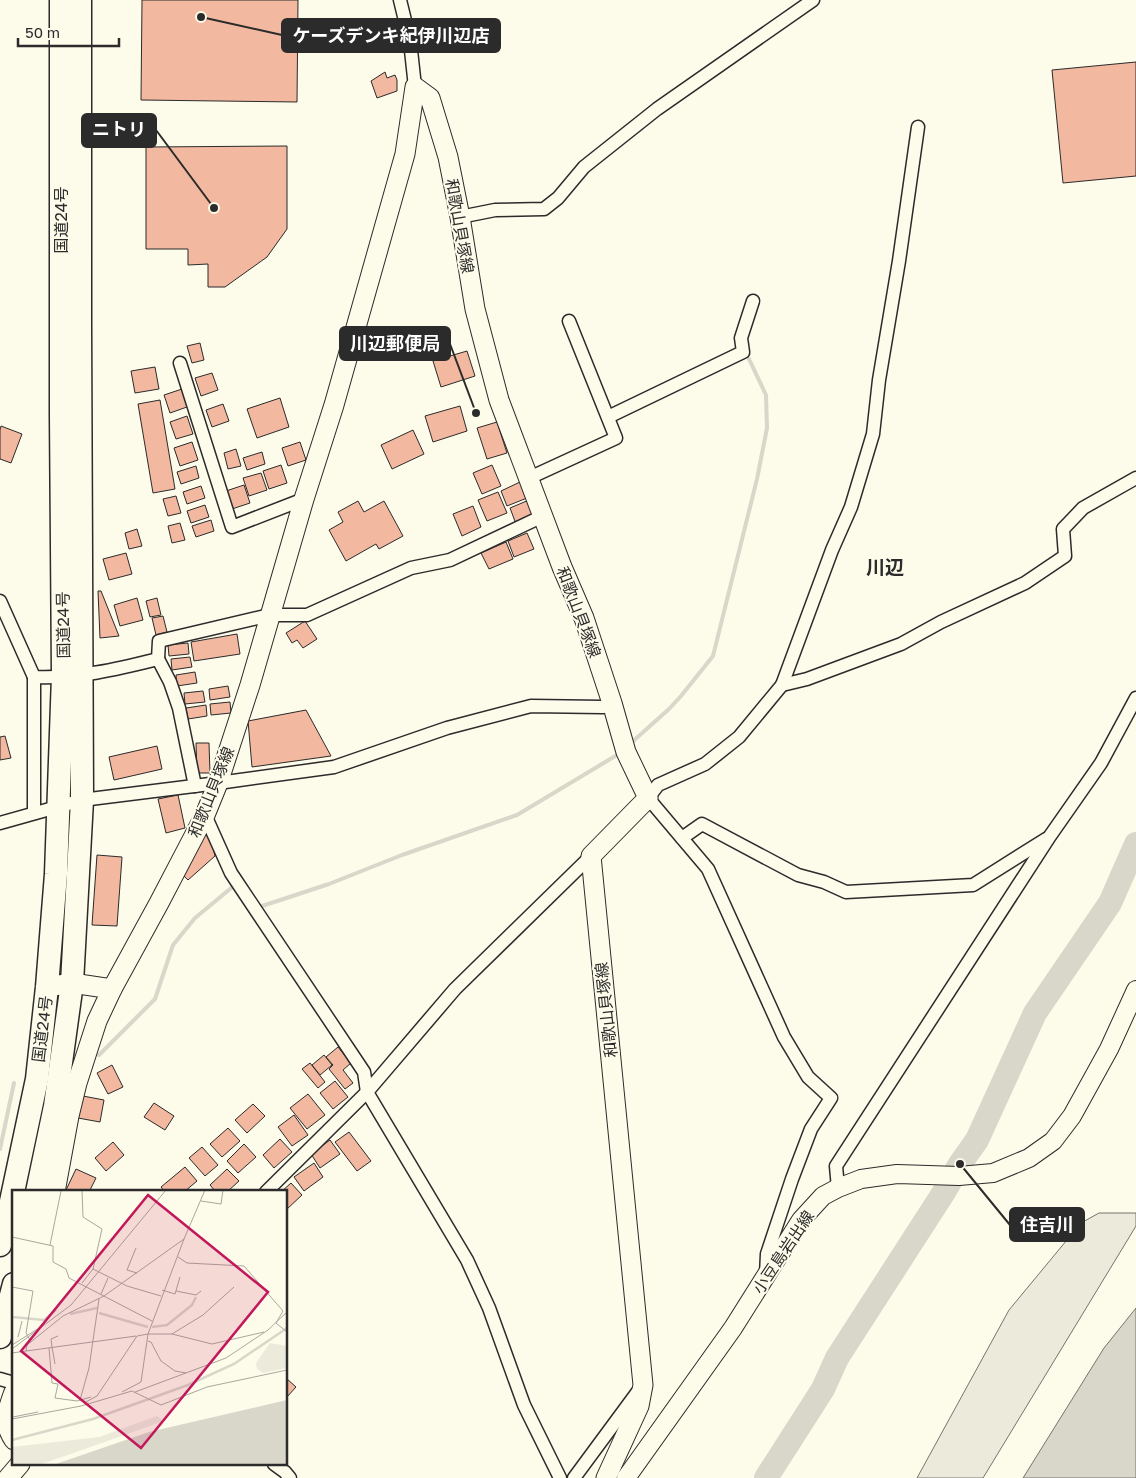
<svg xmlns="http://www.w3.org/2000/svg" width="1136" height="1478" font-family="'Golos Text','Noto Sans JP',sans-serif">
<rect width="100%" height="100%" fill="#fdfbea"/>
<path fill="#ecebdb" stroke="#74746e" d="M1099,1213H1136V1226L983,1478H917L1009,1310L1081,1223Z"/>
<path fill="#d8d7c9" stroke="#74746e" d="M1136,1308V1478H1023L1104,1348Z"/>
<g fill="none" stroke-linecap="round" stroke-linejoin="round">
<g stroke="#d8d7c9" stroke-width="4">
<path d="M631,743L669,709L681,696L713,656L757,479L767,428L766,395L749,359"/>
<path d="M258,905L259,907L329,884L402,855L517,815L617,755"/>
<path d="M99,1055L155,999L173,945L195,918L236,884"/>
<path d="M0,1149L14,1083"/>
</g>
<path stroke="#d8d7c9" stroke-width="24" d="M766,1478L823,1389L837,1358L944,1192L960,1164L977,1140L1035,1013L1110,903L1136,844"/>
</g>
<g fill="#f2b8a0" stroke="#2b2b2b">
<path d="M142,0H298L297,102L141,100Z"/>
<path d="M1136,62V176L1063,183L1052,70Z"/>
<path d="M385,72L387,78L395,75L397,80V91L377,98L371,81Z"/>
<path d="M287,146V229L267,257L225,287H208V264L188,265V249H146V147Z"/>
<path d="M200,343L204,360L192,363L187,346Z"/>
<path d="M467,351L475,376L441,387L433,361Z"/>
<path d="M155,367L159,389L135,393L131,371Z"/>
<path d="M212,373L218,390L201,396L195,378Z"/>
<path d="M182,389L187,407L170,413L164,395Z"/>
<path d="M280,398L289,427L257,438L247,409Z"/>
<path d="M160,400L175,489L153,493L138,404Z"/>
<path d="M223,404L229,421L212,427L206,410Z"/>
<path d="M460,406L467,431L433,442L425,416Z"/>
<path d="M187,416L193,434L176,439L170,422Z"/>
<path d="M497,422L507,453L487,459L477,428Z"/>
<path d="M1,426L22,434L11,463L0,459V430Z"/>
<path d="M413,430L424,454L392,469L381,445Z"/>
<path d="M192,442L198,460L180,466L174,448Z"/>
<path d="M300,442L306,460L288,466L282,448Z"/>
<path d="M236,449L241,466L228,469L224,453Z"/>
<path d="M262,452L265,464L247,470L243,458Z"/>
<path d="M281,465L287,483L269,489L263,471Z"/>
<path d="M492,465L501,486L482,494L473,473Z"/>
<path d="M196,466L199,478L181,484L177,472Z"/>
<path d="M261,473L267,490L249,496L243,478Z"/>
<path d="M520,482L527,498L507,506L501,491Z"/>
<path d="M244,485L250,503L232,509L226,491Z"/>
<path d="M201,486L205,498L187,504L183,492Z"/>
<path d="M498,492L507,513L487,521L478,500Z"/>
<path d="M176,496L181,513L168,516L163,499Z"/>
<path d="M529,500L535,515L516,524L510,508Z"/>
<path d="M358,501L364,512L384,501L403,536L379,549L376,544L346,561L329,530L343,522L338,512Z"/>
<path d="M205,505L209,517L191,523L187,511Z"/>
<path d="M473,506L481,527L462,536L453,514Z"/>
<path d="M211,520L214,531L196,537L192,526Z"/>
<path d="M180,523L185,540L172,543L168,526Z"/>
<path d="M137,529L142,546L129,549L125,533Z"/>
<path d="M527,533L534,549L514,557L508,541Z"/>
<path d="M506,542L513,559L489,569L481,553Z"/>
<path d="M126,553L132,574L109,580L103,559Z"/>
<path d="M98,591H101L119,636L100,638Z"/>
<path d="M137,598L143,620L120,626L114,605Z"/>
<path d="M157,598L161,615L150,617L146,601Z"/>
<path d="M163,616L167,632L156,635L152,618Z"/>
<path d="M305,621L317,639L303,648L297,640L292,643L286,633Z"/>
<path d="M237,634L240,654L194,661L191,642Z"/>
<path d="M188,643L189,654L169,656L168,645Z"/>
<path d="M190,657L192,667L172,670L171,659Z"/>
<path d="M195,672L197,683L177,686L176,675Z"/>
<path d="M228,686L230,697L210,700L209,689Z"/>
<path d="M203,691L205,702L185,704L184,693Z"/>
<path d="M230,702L231,713L211,715L210,704Z"/>
<path d="M206,705L207,716L188,719L186,708Z"/>
<path d="M306,710L331,756L252,767L248,721Z"/>
<path d="M5,736L11,758L0,760V737Z"/>
<path d="M196,743H209L210,773H197Z"/>
<path d="M157,746L162,769L114,780L109,757Z"/>
<path d="M178,795L185,828L166,833L158,799Z"/>
<path d="M202,834L210,835L215,856L188,880L182,874Z"/>
<path d="M97,855L122,857L117,926L92,925Z"/>
<path d="M338,1047L351,1063L343,1070L353,1083L345,1089L329,1069L333,1065L326,1057Z"/>
<path d="M324,1055L332,1065L320,1075L312,1065Z"/>
<path d="M310,1063L325,1082L318,1088L302,1069Z"/>
<path d="M112,1065L123,1087L108,1094L97,1073Z"/>
<path d="M335,1081L348,1097L333,1109L320,1093Z"/>
<path d="M308,1094L325,1115L307,1129L290,1108Z"/>
<path d="M83,1096L104,1100L100,1122L78,1118Z"/>
<path d="M154,1103L174,1116L165,1130L144,1117Z"/>
<path d="M253,1104L265,1116L247,1133L235,1120Z"/>
<path d="M294,1115L308,1135L292,1146L278,1127Z"/>
<path d="M228,1128L240,1141L222,1157L210,1144Z"/>
<path d="M349,1132L371,1161L357,1171L335,1142Z"/>
<path d="M280,1139L292,1152L274,1168L263,1155Z"/>
<path d="M330,1140L340,1154L320,1168L311,1154Z"/>
<path d="M113,1142L124,1155L106,1171L95,1158Z"/>
<path d="M244,1144L256,1157L238,1173L227,1161Z"/>
<path d="M202,1147L218,1165L205,1176L189,1158Z"/>
<path d="M314,1163L323,1177L304,1191L294,1177Z"/>
<path d="M185,1167L197,1181L184,1192H165L161,1187Z"/>
<path d="M76,1169L96,1178L89,1192H70L66,1190Z"/>
<path d="M227,1169L239,1181L227,1192H216L210,1185Z"/>
<path d="M291,1183L302,1195L286,1210V1192H281Z"/>
<path d="M286,1378L296,1387L286,1398Z"/>
</g>
<g fill="none" stroke-linecap="round" stroke-linejoin="round">
<defs>
<g id="street">
<path d="M400,0L410,41L415,87"/>
<path d="M460,217L495,210L544,209L558,198L584,167L657,109L813,0"/>
<path d="M180,363L232,527L304,499"/>
<path d="M608,417L743,352L741,338L753,301"/>
<path d="M529,478L616,438L569,321"/>
<path d="M0,601L34,677C76,679 118,669 158,659L159,641L270,615H307L411,568L450,560L543,516"/>
<path d="M158,659L170,682L179,708L195,786"/>
<path d="M782,685L807,679L901,644L941,622L1025,583L1065,556L1063,529L1083,508L1136,478"/>
<path d="M34,813V677"/>
<path d="M205,815L231,873L364,1072L367,1092L467,1260L489,1308L524,1405L560,1478"/>
<path d="M0,823L82,800L218,783L334,767L447,728L531,706L603,707L612,703"/>
<path d="M682,838L702,824L798,875L824,882L846,892L973,885L1046,839"/>
<path d="M838,1188L836,1166L1050,836L1101,763L1136,698"/>
<path d="M266,1192L367,1092L455,989L591,856"/>
<path d="M766,1275L767,1254L792,1179L811,1129L831,1098L808,1077L784,1037L708,869L648,798L658,785L705,764L739,737L782,685L832,550L851,507L873,434L879,380L899,261L918,127"/>
<path d="M0,1379L14,1383"/>
<path d="M274,1464L285,1472L290,1478"/>
<path d="M574,1478L639,1390"/>
</g>
<path id="secondary" d="M626,1478L733,1328L801,1220L823,1196L838,1188L861,1179L897,1174L959,1176L993,1173L1029,1158L1053,1141L1072,1116L1109,1049L1136,990"/>
<g id="primary">
<path d="M47,987L72,983L112,989"/>
<path d="M55,1192L69,1116L77,1083L97,1021L112,989L159,903L205,815L218,783L250,685L304,499L334,405L405,154L415,87L430,98L448,157L460,217L475,309L499,400L562,567L584,618L612,703L626,752L648,798L591,856L643,1385L639,1406L606,1478"/>
<path d="M14,1392C7,1411 2,1422 14,1440"/>
<path d="M8,1478L20,1464"/>
</g>
<g id="highway">
<path d="M37,1192L55,1106L72,983L82,800L80,322V0"/>
<path d="M0,1245L6,1225L37,1079L47,987L56,874L63,676L61,415V0"/>
<path d="M0,1337L14,1284"/>
</g>
</defs>
<use href="#street" stroke="#2b2b2b" stroke-width="15"/>
<use href="#secondary" stroke="#2b2b2b" stroke-width="20"/>
<use href="#primary" stroke="#2b2b2b" stroke-width="21"/>
<use href="#highway" stroke="#2b2b2b" stroke-width="25"/>
<use href="#street" stroke="#fdfbea" stroke-width="12"/>
<use href="#secondary" stroke="#fdfbea" stroke-width="18"/>
<use href="#primary" stroke="#fdfbea" stroke-width="19"/>
<use href="#highway" stroke="#fdfbea" stroke-width="22"/>
</g>
<g text-anchor="middle" stroke-width="4" stroke-linejoin="round" paint-order="stroke">
<g font-size="16" fill="#2b2b2b" stroke="#fdfbea">
<text transform="translate(61 220) rotate(-90)" y="6">国道24号</text>
<text transform="translate(460 226) rotate(80)" y="6">和歌山貝塚線</text>
<text transform="translate(579 612) rotate(69)" y="6">和歌山貝塚線</text>
<text transform="translate(63 625) rotate(-91)" y="6">国道24号</text>
<text transform="translate(211 792) rotate(-68)" y="6">和歌山貝塚線</text>
<text transform="translate(606 1010) rotate(-96)" y="6">和歌山貝塚線</text>
<text transform="translate(42 1029) rotate(-83)" y="6">国道24号</text>
<text transform="translate(783 1252) rotate(-56)" y="6">小豆島岩出線</text>
</g>
<g font-size="19" font-weight="bold" fill="#2b2b2b" stroke="#fdfbea">
<text x="885" y="574">川辺</text>
</g>
</g>
<g transform="translate(12 1190)">
<rect width="275" height="275" fill="#fdfbea"/>
<path d="M258,153L275,156V178L251,183L245,179L244,173ZM145,226L152,231L53,266L26,275H0V257L87,247Z" fill="#ecebdb"/>
<path d="M275,210V275H41L137,242Z" fill="#d8d7c9"/>
<path fill="none" stroke="#d8d7c9" stroke-width="2.5" d="M87,123L136,137M58,124L85,118M0,127L32,130L44,120M140,137L155,135L180,115L184,107M0,250L81,229L176,195L222,174L275,138"/>
<path fill="none" stroke="#a9a89e" stroke-width="1" d="M19,0H42M70,0L71,27L90,39L81,79L115,96L149,106M189,11L209,14L211,0M0,47L41,56V72L54,79L57,88L140,131M172,49L193,0M38,55L49,1M124,58L115,80L125,83M166,67L175,73L232,76L271,121L264,133L275,142M70,93L81,79M0,97L21,101L14,143L19,152M150,100L163,104L168,87M164,101L184,105L189,101M89,104L96,88M160,144L200,154L252,142M6,147L10,131M136,151L139,152L149,171L163,181L174,183M0,155L27,138M40,157L43,174M40,157L39,149L46,146M37,158L40,193L46,194L43,208L65,211L79,207M0,159L59,115L154,0M14,161L124,146M0,163L14,161L15,155L51,126L92,106L172,49M110,202L129,192L136,144H160L191,125L222,97M123,202L214,168L256,140L275,122M68,210L77,178L87,109M72,213L85,206L125,146L136,144L172,49M1,227L26,222M0,229L69,216L120,201L149,215L195,197L275,180"/>
<path fill="#c2185b" fill-opacity="0.15" stroke="#c2185b" stroke-width="2.5" d="M136,5L256,102L129,258L9,161Z"/>
<rect width="275" height="275" fill="none" stroke="#2b2b2b" stroke-width="2.5"/>
</g>
<path fill="none" stroke="#2b2b2b" stroke-width="2" d="M201 17L282 35M214 208L156 130M476 413L450 344M960 1164L1010 1225"/>
<g fill="#2b2b2b" stroke="#fdfbea" stroke-width="2">
<circle cx="201" cy="17" r="5"/>
<circle cx="214" cy="208" r="5"/>
<circle cx="476" cy="413" r="5"/>
<circle cx="960" cy="1164" r="5"/>
</g>
<g fill="#2b2b2b" stroke="#2b2b2b" stroke-width="2">
<rect x="282" y="19" width="218" height="33" rx="5"/>
<rect x="82" y="114" width="74" height="33" rx="5"/>
<rect x="340" y="327" width="110" height="33" rx="5"/>
<rect x="1010" y="1208" width="74" height="33" rx="5"/>
</g>
<g font-size="18" text-anchor="middle" font-weight="bold" fill="#fff">
<text x="391" y="42">ケーズデンキ紀伊川辺店</text>
<text x="119" y="136">ニトリ</text>
<text x="395" y="350">川辺郵便局</text>
<text x="1047" y="1231">住吉川</text>
</g>
<path d="M18 38v8h101v-8" fill="none" stroke="#2b2b2b" stroke-width="2.5"/>
<text x="25" y="38" font-size="15" fill="#2b2b2b" stroke="#fdfbea" stroke-width="4" paint-order="stroke">50 m</text>
</svg>
